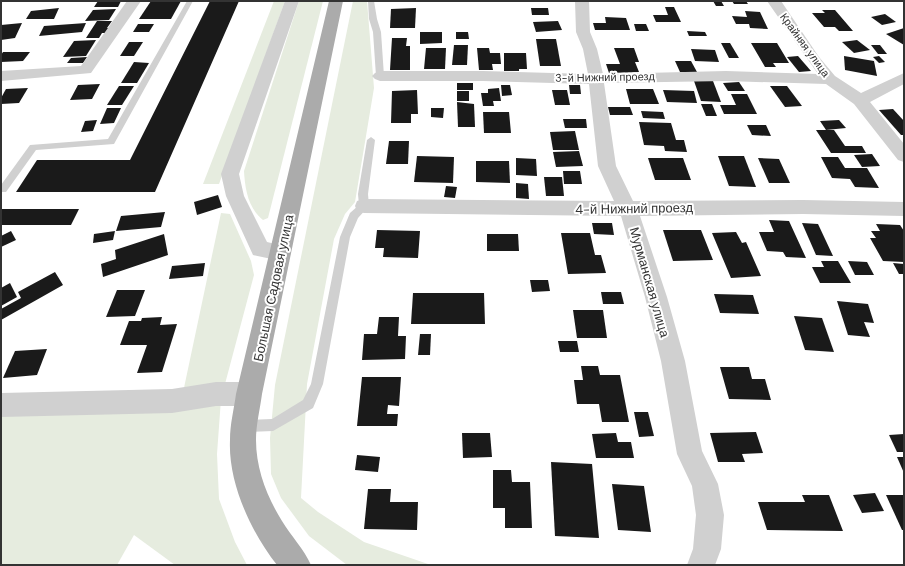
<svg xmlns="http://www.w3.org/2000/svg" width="905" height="566" font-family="'DM Sans',sans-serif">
<rect width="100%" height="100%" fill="#fff"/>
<g fill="#e6ecdf">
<path d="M274,1H285L219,184H203Z"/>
<path d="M299,1H323L268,218L263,220C248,208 245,189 244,171Z"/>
<path d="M353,1H367L374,88L355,202L345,214L334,239L307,384L301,498L318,512L364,542L428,564L451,565H347L309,536L281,498L271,474L270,438L275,385Z"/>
<path d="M221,213L230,214L251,261L254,275L221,399L217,454L219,499L235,542L247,565H175L134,535L117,565H1V414L181,402Z"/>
</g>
<g fill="#1a1a1a">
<path d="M98,1H121L118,7H94Z"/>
<path d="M151,1H181L171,19H139Z"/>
<path d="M210,1H239L155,192H16L37,160H130Z"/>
<path d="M713,1H721L724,6H716Z"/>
<path d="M732,1H746L748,4H734Z"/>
<path d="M665,7H674L681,22H656L653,15H668Z"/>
<path d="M59,8L54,19H26L31,11Z"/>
<path d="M416,8L415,28H390L391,9Z"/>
<path d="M531,8H548L549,15H532Z"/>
<path d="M116,9L109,20L85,21L93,10Z"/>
<path d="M822,10H835L853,31H839L835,27H824L812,13H825Z"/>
<path d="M745,11L760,12L768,29L750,28L749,24H736L732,16L747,17Z"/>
<path d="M885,14L896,22L882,25L871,17Z"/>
<path d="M605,17L626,18L630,30H595L593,23H606Z"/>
<path d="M97,21H112L107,28H113L109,33H102L99,38H86Z"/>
<path d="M558,21L562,30L536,32L533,22Z"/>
<path d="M22,23L15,38L1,40V25Z"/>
<path d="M86,23L82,32L39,36L44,26Z"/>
<path d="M138,24H154L149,32H133Z"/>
<path d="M634,24H646L649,31H636Z"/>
<path d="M904,28V45L886,34Z"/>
<path d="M687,31L705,32L707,36H689Z"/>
<path d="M420,32H442V43L420,44Z"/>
<path d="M456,32H468L469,39H456Z"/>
<path d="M392,38H407L406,46H410V70H390Z"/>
<path d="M536,39H556L561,66H540Z"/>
<path d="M96,40L86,56L63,57L74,41Z"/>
<path d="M857,40L870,50L854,53L842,42Z"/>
<path d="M129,42H143L134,56H120Z"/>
<path d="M721,43H730L739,58H729Z"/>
<path d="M751,43H777L789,63H773L776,67H765Z"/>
<path d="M454,45H468L467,65H452Z"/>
<path d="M871,45H880L887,54H878Z"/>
<path d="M426,48H446L445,69H424Z"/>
<path d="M477,48H489L490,53H500L501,64H492L493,70H479Z"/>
<path d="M614,48H634L639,62H635L639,72L609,73L606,64H620Z"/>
<path d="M691,49L715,50L719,62L695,61Z"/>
<path d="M3,52H30L23,61L1,62V55Z"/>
<path d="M504,53H526L527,69H519V71H504Z"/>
<path d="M798,56L811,71L799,72L787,57Z"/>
<path d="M844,56L874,61L877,76L845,70Z"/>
<path d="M879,56L885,62L879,63L873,57Z"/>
<path d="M87,57L83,63H67L71,58Z"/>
<path d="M675,61H691L697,72H680Z"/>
<path d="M134,62L149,63L137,83H121Z"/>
<path d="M694,81H713L721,102L701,101Z"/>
<path d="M739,82L745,91H728L723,83Z"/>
<rect x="457" y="83" width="16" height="7"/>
<path d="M100,84L92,99L70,100L78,85Z"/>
<path d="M501,85H510L512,95L502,96Z"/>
<path d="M569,85H580L581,94H570Z"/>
<path d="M119,86H134L122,105H107Z"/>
<path d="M770,86H787L802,106L785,107Z"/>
<path d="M28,88L19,103L1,104V98L6,89Z"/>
<path d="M499,88L501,101H493L494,106H483L481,93H488V89Z"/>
<path d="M626,89H653L659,104H630Z"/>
<path d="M417,90L418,114H411V123H391L392,91Z"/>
<path d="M552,90H567L570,105H555Z"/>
<path d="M663,90L694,91L697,103L667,102Z"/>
<rect x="457" y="91" width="12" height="10"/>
<path d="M731,94H747L757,114H724L720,105H736Z"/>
<path d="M457,102L474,104L475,127H458Z"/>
<path d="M701,104H712L717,116H706Z"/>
<path d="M608,107H630L633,115H610Z"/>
<path d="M107,108H121L114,123L100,124Z"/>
<path d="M431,108H444L443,118L431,117Z"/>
<path d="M893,109L904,121V135H901L879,110Z"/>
<path d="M641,111L663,112L665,119L643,118Z"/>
<path d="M483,112H509L511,133H484Z"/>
<path d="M563,119H586L587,128H565Z"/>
<path d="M97,120L93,131L81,132L85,121Z"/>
<path d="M839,120L846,128L826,130L820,121Z"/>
<path d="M639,122L671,123L676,140H684L687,152L665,151L664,146L644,145Z"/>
<path d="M747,125H766L771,136L752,135Z"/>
<path d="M816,130H834L845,146H862L866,153H831Z"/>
<path d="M575,131L579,150H553L550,132Z"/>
<path d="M389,141H409L408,164H386Z"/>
<path d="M579,151L583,166L556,167L553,152Z"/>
<path d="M872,154L880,166L862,167L854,155Z"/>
<path d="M417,156L454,157L453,183L414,182Z"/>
<path d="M718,156H744L756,187L729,186Z"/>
<path d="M821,157H838L845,168H867L879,188L855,187L850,179L832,178Z"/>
<path d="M516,158L536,159L537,176L516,175Z"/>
<path d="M648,158H683L691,180H655Z"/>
<path d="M758,158L779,159L790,183H769Z"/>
<path d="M476,161H509L510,183L476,182Z"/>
<path d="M563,171H580L582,184H564Z"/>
<path d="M544,177H562L564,196H546Z"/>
<path d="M516,183L528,184L529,199L516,198Z"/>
<path d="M446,186L457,187L455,198L444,197Z"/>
<path d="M218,195L222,207L197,215L194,202Z"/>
<path d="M1,209H79L71,225H1Z"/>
<path d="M165,212L161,227L116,231L121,216Z"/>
<path d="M769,220L789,221L806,258L786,257L783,252L767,251L759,232H774Z"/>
<path d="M592,223H612L614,235L594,234Z"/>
<path d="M802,223L818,224L833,256L816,255Z"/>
<path d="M876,224L900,225L904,231V262L883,261L870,238H876L871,231H880Z"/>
<path d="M377,230L420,231L418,258L383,257L384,248H375Z"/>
<path d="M663,230H701L713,260L673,261Z"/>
<path d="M11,231L16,240L1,247V236Z"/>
<path d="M115,231L113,240L93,243L94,234Z"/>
<path d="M736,232L742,243L746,242L761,276L731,278L712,233Z"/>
<path d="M561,233H590L595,255H601L606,273L568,274Z"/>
<path d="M164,234L168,255L103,277L101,264L116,259L115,250Z"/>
<path d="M487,234H518L519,251H487Z"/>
<path d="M821,261H838L851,283H820L812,267H824Z"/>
<path d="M848,261L867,262L874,275H855Z"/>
<path d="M205,263L203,276L169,279L172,266Z"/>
<path d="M893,263L904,264V274H899Z"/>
<path d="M55,272L63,285L1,320V309L21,298L18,292Z"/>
<path d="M530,280H548L550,291L532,292Z"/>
<path d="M10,283L17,297L1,306V288Z"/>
<path d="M117,290H145L135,316L106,317Z"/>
<path d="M601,292H621L624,304H603Z"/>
<path d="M413,293H484L485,324H411Z"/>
<path d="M714,294L753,295L759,314L720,313Z"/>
<path d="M837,301L868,304L874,323L864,322L870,337L848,335Z"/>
<path d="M573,310H603L607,338H577Z"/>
<path d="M794,316L822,318L834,352L805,350Z"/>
<path d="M162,317L160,325L177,324L162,372L137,373L147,345H120L129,321H141L142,318Z"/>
<path d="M379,317H399L398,336H406L405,359L362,360L364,334H377Z"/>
<path d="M420,334H431L430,355H418Z"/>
<path d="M558,341H577L579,352H560Z"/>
<path d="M47,349L37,375L3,378L15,351Z"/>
<path d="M581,366H598L600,375H620L629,422H602L599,404H577L574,380H583Z"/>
<path d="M720,367H749L752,379H765L771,400L729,399Z"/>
<path d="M362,377H401L399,406L388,405L387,414H398L397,426H357Z"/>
<path d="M634,412H648L654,436L639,437Z"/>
<path d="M756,432L763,453L742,454L745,462H718L710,433Z"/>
<path d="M462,433H490L492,457L463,458Z"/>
<path d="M616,433L618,442H631L634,458H596L592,434Z"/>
<path d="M904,434V452H897L889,435Z"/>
<path d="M357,455L380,457L378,472L355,470Z"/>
<path d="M897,457H904V473Z"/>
<path d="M551,462L592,464L599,538L555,536Z"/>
<path d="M493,470H511L512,482H530L532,528H505V508H493Z"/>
<path d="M612,484L644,486L651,532L618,530Z"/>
<path d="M368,489H391L390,502H418L417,530L364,529Z"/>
<path d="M875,493L884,511L862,513L853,495Z"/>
<path d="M802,495H829L843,531L767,530L758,502H805Z"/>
<path d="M886,495H904V530H902Z"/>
</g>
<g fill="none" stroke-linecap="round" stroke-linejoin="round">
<g fill="#d0d0d0" fill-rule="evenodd">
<path d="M187,1H193L114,144L36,150L6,192H1V185L30,145L108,139Z"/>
<path d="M368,1H374L377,19L381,32L384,76L380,78L376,76L373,32L369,19Z"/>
<path d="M371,137L375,140L368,194L369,206L358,218L350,237L323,384L313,408L273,431L245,432L240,431L238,426L240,421L245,420L272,419L303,400L311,384L340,237L350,213L359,205L358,194L367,140Z"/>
</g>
<g fill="#d0d0d0" fill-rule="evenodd">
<path d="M127,1H141L91,73L1,81V71L81,66Z"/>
<path d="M285,1H299L239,174L244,196L267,242L288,247L291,253L288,259L281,261L253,255L226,196L221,174Z"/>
<path d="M575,1H589L590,32L597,49L603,74L726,71L818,74L767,1H781L819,57L835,76L861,93L904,73V84L870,102L904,144V162L898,160L854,104L826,84L726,81L604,83L616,166L633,201L803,200L904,202V216L803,214L640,216L667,297L685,361L702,451L718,484L724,515L721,549L715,565H687L693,549L696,515L692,486L677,454L661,361L645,297L621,216L364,213L357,211L355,206L357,201L364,199L614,201L598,166L589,84L483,81H380L375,79L372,76L375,73L380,71H483L588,74L583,49L576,32Z"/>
<path d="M216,382H249L257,386L261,394L257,402L249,406H216L172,413L1,417V393L172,389Z"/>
</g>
<path fill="#ababab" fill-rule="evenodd" d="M329,1H343L262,394C260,409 256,425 256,440C256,469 267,497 282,521C291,536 304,549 311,565H277C251,532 228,483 230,440C230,424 234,409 236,394Z"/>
</g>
<g text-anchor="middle" stroke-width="4" stroke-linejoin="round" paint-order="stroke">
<g font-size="11" fill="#333" stroke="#fff">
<text transform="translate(805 45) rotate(54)" y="4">Крайняя улица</text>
<text transform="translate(605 77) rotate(-1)" y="4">3-й Нижний проезд</text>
</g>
<g font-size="13" fill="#333" stroke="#fff">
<text transform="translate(634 208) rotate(-1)" y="5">4-й Нижний проезд</text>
<text transform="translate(650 282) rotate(74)" y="5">Мурманская улица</text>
<text transform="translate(273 288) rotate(-78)" y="5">Большая Садовая улица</text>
</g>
</g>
<rect width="905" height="566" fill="none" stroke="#333333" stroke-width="4"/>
</svg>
